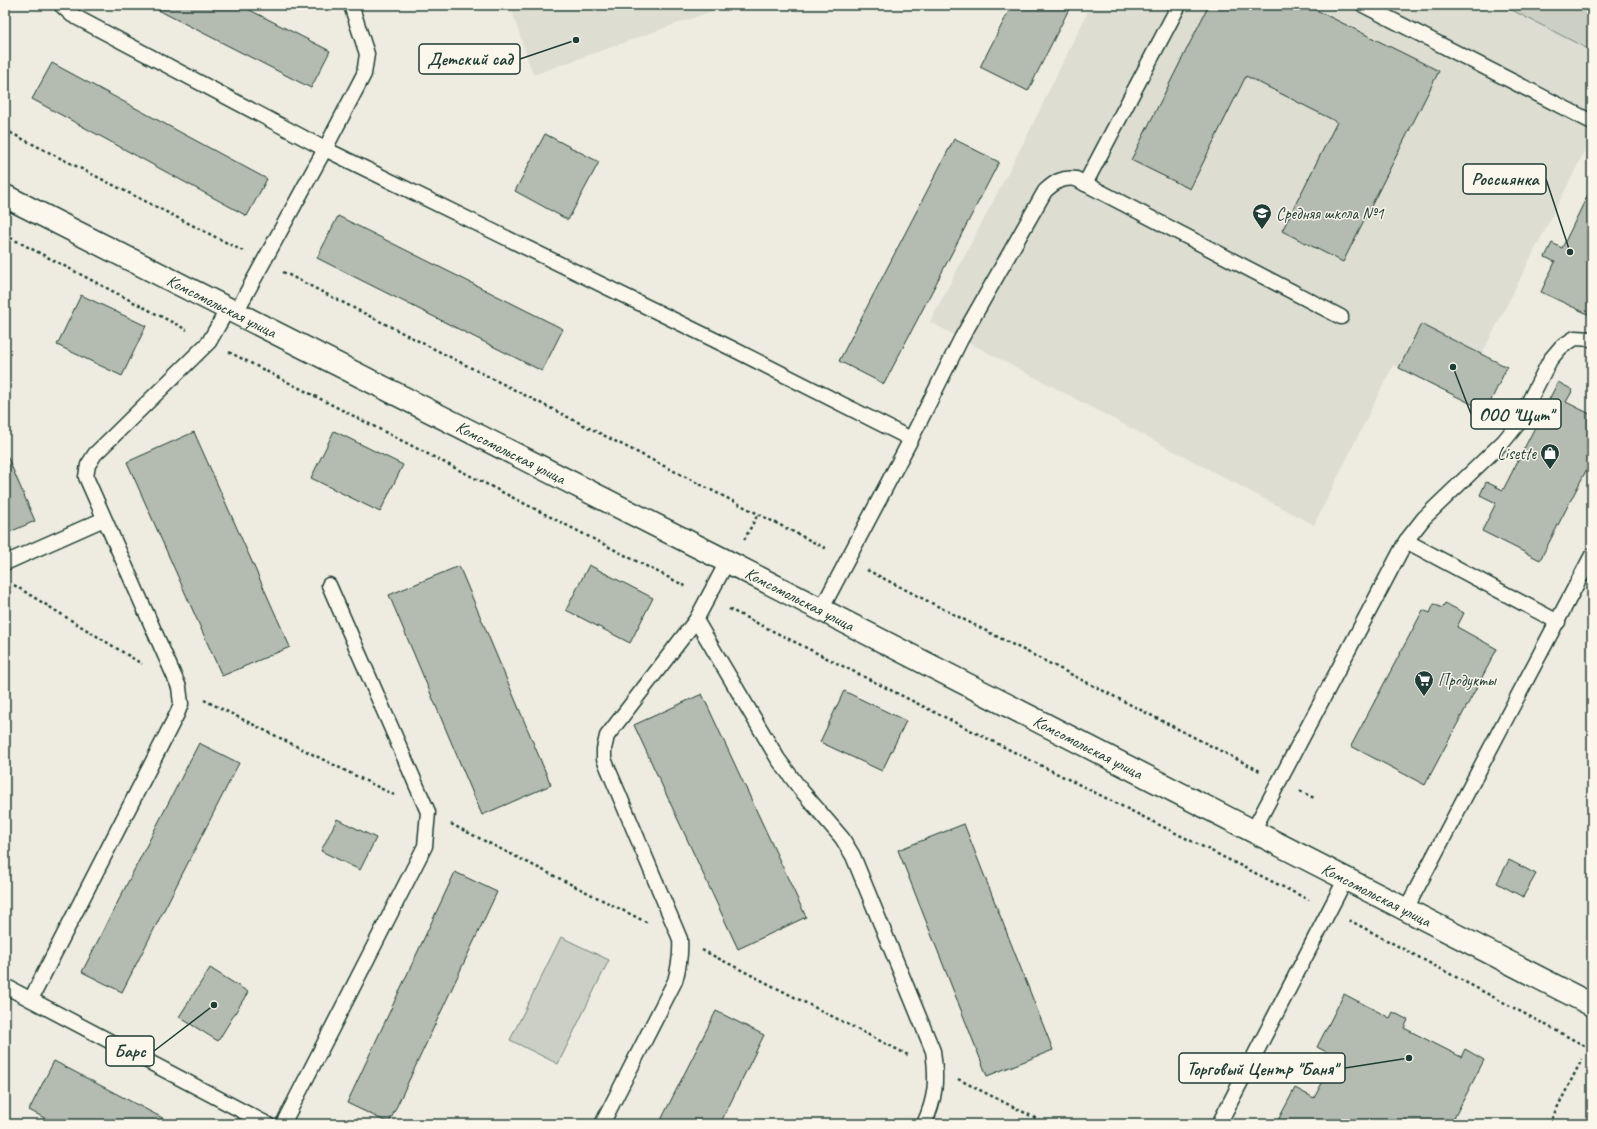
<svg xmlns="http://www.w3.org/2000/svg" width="1597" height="1129" font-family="Caveat,sans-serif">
<rect width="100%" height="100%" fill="#eeece1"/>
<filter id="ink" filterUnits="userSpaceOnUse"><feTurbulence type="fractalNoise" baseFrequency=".025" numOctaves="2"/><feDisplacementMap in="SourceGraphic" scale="8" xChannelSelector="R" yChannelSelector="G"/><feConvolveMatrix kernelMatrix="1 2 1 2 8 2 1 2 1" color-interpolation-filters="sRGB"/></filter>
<g filter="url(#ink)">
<g fill="#ddddd2">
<path d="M510,5H729L533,75Z"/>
<path d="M1091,5H1592V137L1482,354L1421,324L1399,368L1393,365L1314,525L930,322L1026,138Z"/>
</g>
<g fill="#cbcfc4" stroke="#75867c">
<path d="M1505,5H1592V51L1504,6Z"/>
<path d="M561,937L609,960L558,1064L510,1040Z"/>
</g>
<g fill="#b4bbb0" stroke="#1f3d34">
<path d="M158,5H240L330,51L311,88L156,9Z"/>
<path d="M1012,5H1071L1028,91L980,67Z"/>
<path d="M1209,5H1306L1439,71L1343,262L1282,231L1337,122L1246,76L1190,189L1131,160Z"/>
<path d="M52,63L267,179L247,216L32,99Z"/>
<path d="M545,134L599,162L568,220L515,191Z"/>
<path d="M954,139L999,162L884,384L839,361Z"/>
<path d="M1592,186V316L1541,292L1555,262L1545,257L1552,243L1562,248Z"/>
<path d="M338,216L563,329L542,371L317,258Z"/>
<path d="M81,295L146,326L122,376L57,345Z"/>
<path d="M1421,324L1507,367L1486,411L1399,368Z"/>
<path d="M1558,382L1573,390L1566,402L1592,415V459L1540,560L1482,531L1496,503L1480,495L1486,482L1503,490Z"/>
<path d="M334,431L403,465L380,512L311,478Z"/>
<path d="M194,432L290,647L222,676L127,462Z"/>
<path d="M5,451L35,521L5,534Z"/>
<path d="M589,565L653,598L630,643L566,610Z"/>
<path d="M459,566L551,785L482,815L389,595Z"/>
<path d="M1445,603L1464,613L1457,627L1497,649L1425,785L1351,746L1423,610L1430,613L1434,604L1442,608Z"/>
<path d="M844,691L906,721L882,771L820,742Z"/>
<path d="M702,694L806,917L738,949L634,725Z"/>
<path d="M199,743L239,763L122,992L82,972Z"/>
<path d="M337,819L376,838L360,870L321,851Z"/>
<path d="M964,824L1053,1050L987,1076L898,850Z"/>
<path d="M1509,860L1536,874L1523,897L1497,883Z"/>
<path d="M455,872L497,892L389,1123L347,1103Z"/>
<path d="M210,968L248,992L218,1041L179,1017Z"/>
<path d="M1344,994L1390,1018L1393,1012L1408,1020L1404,1028L1461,1057L1465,1049L1484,1060L1451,1124H1276L1295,1088L1314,1098L1336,1057L1317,1047Z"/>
<path d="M716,1011L764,1035L720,1124H659Z"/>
<path d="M54,1061L174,1124H56L29,1110Z"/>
</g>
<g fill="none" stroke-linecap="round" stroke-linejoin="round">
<defs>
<g id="service">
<path d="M61,5L72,15L325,149L733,349L911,439"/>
<path d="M1363,5L1592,122"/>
<path d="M1085,184L1179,5"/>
<path d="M235,314L325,149L364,74L367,54L351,5"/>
<path d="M1406,541L1424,518L1504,441L1517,425L1550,360L1561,347L1575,338L1592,339"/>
<path d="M5,563L104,519"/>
<path d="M821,610L911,439L961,339L1045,191C1055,182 1062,177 1076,179L1341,317"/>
<path d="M696,620L778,759L801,790L842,838L853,856L933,1051C937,1079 936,1098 924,1124"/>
<path d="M1253,831L1406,541L1558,622"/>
<path d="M1406,909L1592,555"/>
<path d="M5,986L267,1124"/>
<path d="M31,999L177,714L181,704L179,687L86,477L88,465L95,454L209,342L227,310"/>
<path d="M283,1124L425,846L428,812L329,585"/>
<path d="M602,1124L675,981C679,967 681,954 680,939L604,759V749L607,736L696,620L727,562"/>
<path d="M1219,1124L1346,878"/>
</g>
<g id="tertiary">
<path id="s1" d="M5,196L732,564L1592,1005"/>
</g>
</defs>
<use href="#service" stroke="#1f3d34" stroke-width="17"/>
<use href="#tertiary" stroke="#1f3d34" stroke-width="25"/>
<g stroke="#1f3d34" stroke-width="2.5" stroke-dasharray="3 3" stroke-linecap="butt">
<path d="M5,130L243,251"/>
<path d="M5,235L187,330"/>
<path d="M283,272L827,549"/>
<path d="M229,352L687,587"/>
<path d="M744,540L758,514"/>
<path d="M867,570L1260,771"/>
<path d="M14,585L142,664"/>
<path d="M729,609L1309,900"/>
<path d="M204,700L394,795"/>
<path d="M1300,791L1316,799"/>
<path d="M451,824L648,923"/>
<path d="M1349,920L1587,1047"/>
<path d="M702,950L908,1055"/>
<path d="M958,1079L1047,1124"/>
<path d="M1549,1124L1582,1059"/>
</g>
<use href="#service" stroke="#fbf7ec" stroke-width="14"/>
<use href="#tertiary" stroke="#fbf7ec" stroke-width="22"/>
</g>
</g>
<defs>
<symbol id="school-pin" viewBox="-11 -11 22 30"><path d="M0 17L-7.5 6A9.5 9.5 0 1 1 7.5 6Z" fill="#1f3d34" stroke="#fbf7ec"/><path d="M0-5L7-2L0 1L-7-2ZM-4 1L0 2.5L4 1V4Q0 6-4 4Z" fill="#fff"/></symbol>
<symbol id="shop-pin" viewBox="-11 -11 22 30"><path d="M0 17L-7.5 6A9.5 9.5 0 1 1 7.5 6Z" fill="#1f3d34" stroke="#fbf7ec"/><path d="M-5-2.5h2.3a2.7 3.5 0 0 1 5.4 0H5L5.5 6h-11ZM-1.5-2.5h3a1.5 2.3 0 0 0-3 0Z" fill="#fff"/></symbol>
<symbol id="supermarket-pin" viewBox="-11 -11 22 30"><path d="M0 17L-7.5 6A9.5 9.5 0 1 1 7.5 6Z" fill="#1f3d34" stroke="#fbf7ec"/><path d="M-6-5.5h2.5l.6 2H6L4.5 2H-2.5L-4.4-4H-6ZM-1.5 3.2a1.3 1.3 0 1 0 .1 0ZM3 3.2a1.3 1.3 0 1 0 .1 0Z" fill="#fff"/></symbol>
</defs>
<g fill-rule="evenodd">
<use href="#school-pin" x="1251" y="202" width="22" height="30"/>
<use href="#shop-pin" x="1539" y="442" width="22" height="30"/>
<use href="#supermarket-pin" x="1413" y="669" width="22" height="30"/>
</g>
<g text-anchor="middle" stroke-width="3" stroke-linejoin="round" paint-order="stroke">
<g font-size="17" fill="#1f3d34" stroke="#fbf7ec" text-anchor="start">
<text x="1276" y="219">Средняя школа №1</text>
<text x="1536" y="459" text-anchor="end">Lisette</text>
<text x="1438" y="686">Продукты</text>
</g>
<g font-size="17" fill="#1f3d34" stroke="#fbf7ec">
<text dy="6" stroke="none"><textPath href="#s1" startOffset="243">Комсомольская улица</textPath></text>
<text dy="6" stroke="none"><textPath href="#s1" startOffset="567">Комсомольская улица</textPath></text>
<text dy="6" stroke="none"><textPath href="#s1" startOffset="891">Комсомольская улица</textPath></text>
<text dy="6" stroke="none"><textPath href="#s1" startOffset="1215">Комсомольская улица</textPath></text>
<text dy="6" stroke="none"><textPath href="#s1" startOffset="1539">Комсомольская улица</textPath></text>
</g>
</g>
<path fill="none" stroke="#1f3d34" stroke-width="1.5" d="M576 40L520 59M1570 252L1546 179M1453 367L1471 414M214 1005L154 1051M1409 1058L1345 1068"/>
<g fill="#1f3d34" stroke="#fbf7ec" stroke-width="1.5">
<circle cx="576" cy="40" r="4"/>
<circle cx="1570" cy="252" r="4"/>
<circle cx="1453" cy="367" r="4"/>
<circle cx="214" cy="1005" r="4"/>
<circle cx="1409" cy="1058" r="4"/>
</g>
<g fill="#fbf7ec" stroke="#1f3d34" stroke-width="1.5">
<rect x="419" y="44" width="101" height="30" rx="4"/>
<rect x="1463" y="164" width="83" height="30" rx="4"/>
<rect x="1471" y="399" width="90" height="30" rx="4"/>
<rect x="106" y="1036" width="48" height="30" rx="4"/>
<rect x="1179" y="1053" width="166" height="30" rx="4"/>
</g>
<g font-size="18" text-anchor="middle" font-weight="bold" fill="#1f3d34">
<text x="470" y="65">Детский сад</text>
<text x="1505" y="185">Россиянка</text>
<text x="1516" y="421">ООО "Щит"</text>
<text x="130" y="1057">Барс</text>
<text x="1262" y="1075">Торговый Центр "Баня"</text>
</g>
<rect width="1597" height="1129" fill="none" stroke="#fbf7ec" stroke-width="20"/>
<rect x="10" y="10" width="1577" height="1109" fill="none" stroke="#1f3d34" stroke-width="1.5" filter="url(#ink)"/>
</svg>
